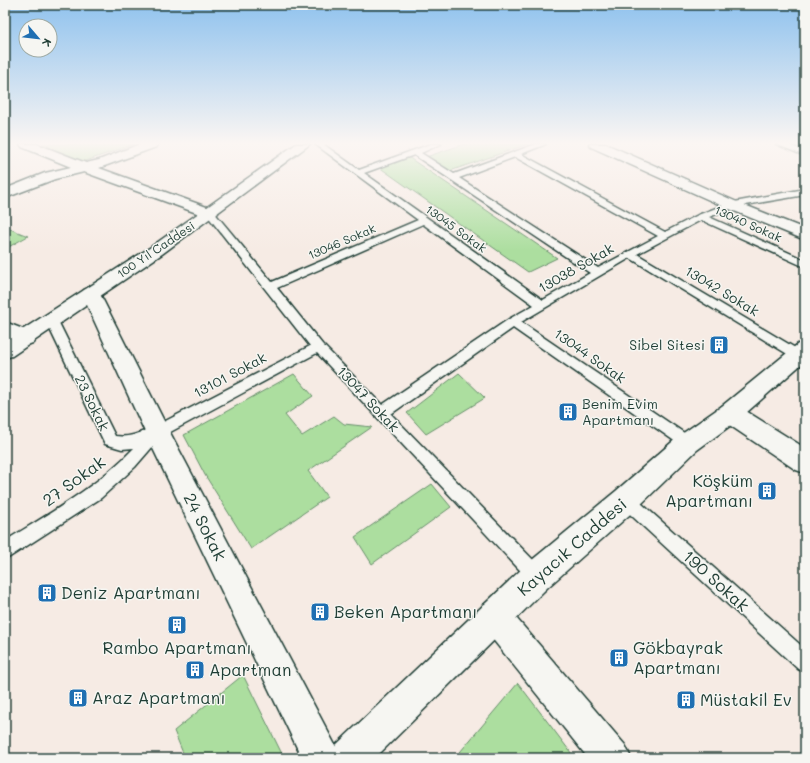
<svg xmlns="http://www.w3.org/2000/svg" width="810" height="763" font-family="Mali,sans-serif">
<rect width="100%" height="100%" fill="#f6ebe4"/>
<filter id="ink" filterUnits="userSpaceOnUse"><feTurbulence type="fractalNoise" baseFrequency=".025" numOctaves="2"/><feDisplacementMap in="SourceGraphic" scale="8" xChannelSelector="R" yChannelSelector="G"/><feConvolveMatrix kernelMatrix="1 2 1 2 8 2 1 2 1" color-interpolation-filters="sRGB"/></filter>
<g filter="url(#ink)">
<g fill="#acde9f" stroke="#668e6a">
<path d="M42,144H134L83,162Z"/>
<path d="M464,144H528L447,172L426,157Z"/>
<path d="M408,157L557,258L528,272L379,167Z"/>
<path d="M5,227L28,236L5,249Z"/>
<path d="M459,373L485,398L426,434L407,413Z"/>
<path d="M294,374L313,396L285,415L302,436L334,416L344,424L372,427L308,471L327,497L251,549L205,475L184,435Z"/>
<path d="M432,484L451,507L372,564L355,537Z"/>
<path d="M243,675L284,758H185L174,731Z"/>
<path d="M518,683L575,758H455Z"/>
</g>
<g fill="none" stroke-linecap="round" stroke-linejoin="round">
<defs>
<g id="service">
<path d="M315,144H323L359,170L431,144H441L421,153L454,174L536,144H546L521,154L665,232L698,215L729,203L805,189V195L734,207L709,217L805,260V267L701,220L637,254L802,352L804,355L802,358L798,359L794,358L630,258L521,322L693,439L695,443L693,447L688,449L683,447L513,328L391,414L543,570L546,576L543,582L537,585L531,582L317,353L161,437L135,467L101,498L5,560V541C50,513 97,487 134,448L122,449L105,444L46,321L48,318H56L58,321L115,436C129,438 140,433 152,428L310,346L207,215L206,213L207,211H213L272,282L418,220ZM414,155L590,273L543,300L364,173ZM515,157L658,236L598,268L459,178ZM423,224L534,305L509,319L382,405L322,344L277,288Z"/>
<path d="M776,144H786L805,151V156Z"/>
<path d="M626,493L632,495L805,649V672L798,669L620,505L618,500L620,495Z"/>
</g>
<g id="minor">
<path d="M20,144H37L86,163L99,160L140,144H158L156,147L99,168L215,210L218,213L215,216L210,218L205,216L84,172L55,179L5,198V189L45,173L71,167L22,147Z"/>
<path d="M589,144H606L737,202L805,229V240L727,208L591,147Z"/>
<path d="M91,288L98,290L100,294L166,425L335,745L341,758H302L145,432L82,294L84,290Z"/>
<path d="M5,322L33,333L36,338L33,343L26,345L5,337Z"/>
<path d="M730,404L738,406L805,448V473L796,470L722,420L718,413L722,406Z"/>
<path d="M494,600L505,605L625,745L631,758H588L483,627L478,616L483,605Z"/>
</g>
<path id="tertiary" d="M296,144H310L162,254L12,356L5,358V341L151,247Z"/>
<path id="secondary" d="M805,342V361L738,420L697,450L636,509L548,587L375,758H330L336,745L526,565L616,491L679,436L722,406L798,344Z"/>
</defs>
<use href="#service" stroke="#1f3d34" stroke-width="3"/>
<use href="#minor" stroke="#1f3d34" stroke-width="3"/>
<use href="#tertiary" stroke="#1f3d34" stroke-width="3"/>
<use href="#secondary" stroke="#1f3d34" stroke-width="3"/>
<use href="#service" fill="#f6f6f2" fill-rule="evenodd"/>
<use href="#minor" fill="#f6f6f2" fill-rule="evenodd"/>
<use href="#tertiary" fill="#f6f6f2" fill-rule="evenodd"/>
<use href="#secondary" fill="#f6f6f2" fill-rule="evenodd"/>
</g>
</g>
<linearGradient id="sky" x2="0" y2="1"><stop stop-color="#8fc2ee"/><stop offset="0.57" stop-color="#fbf6f3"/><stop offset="1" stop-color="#fbf6f3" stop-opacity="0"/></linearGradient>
<rect width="810" height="251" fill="url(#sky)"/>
<defs>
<symbol id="building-square" viewBox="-11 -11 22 22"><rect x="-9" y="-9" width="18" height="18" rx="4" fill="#1f6fb2" stroke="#f6f6f2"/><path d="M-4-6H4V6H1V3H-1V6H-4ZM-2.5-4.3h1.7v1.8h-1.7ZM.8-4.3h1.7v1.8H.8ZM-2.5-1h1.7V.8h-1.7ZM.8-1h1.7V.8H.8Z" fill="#fff"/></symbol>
</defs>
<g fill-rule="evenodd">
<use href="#building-square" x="708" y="334" width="22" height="22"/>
<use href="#building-square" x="557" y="401" width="22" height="22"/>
<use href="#building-square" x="756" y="480" width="22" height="22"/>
<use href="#building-square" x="36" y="582" width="22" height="22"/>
<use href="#building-square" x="309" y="601" width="22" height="22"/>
<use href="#building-square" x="166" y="614" width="22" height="22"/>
<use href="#building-square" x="608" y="647" width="22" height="22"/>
<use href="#building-square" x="184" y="659" width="22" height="22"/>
<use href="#building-square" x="67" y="687" width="22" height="22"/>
<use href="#building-square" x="675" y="689" width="22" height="22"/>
</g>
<g text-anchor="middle" stroke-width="3" stroke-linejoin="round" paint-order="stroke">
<g font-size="12" fill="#1f3d34" stroke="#f6f6f2">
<text transform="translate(748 224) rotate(24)" y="4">13040 Sokak</text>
<text transform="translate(456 229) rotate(36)" y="4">13045 Sokak</text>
<text transform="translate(342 242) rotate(-23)" y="4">13046 Sokak</text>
<text transform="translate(156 250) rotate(-34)" y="4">100 Yıl Caddesi</text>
</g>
<g font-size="14" fill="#1f3d34" stroke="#f6f6f2">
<text transform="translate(576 268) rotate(-30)" y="5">13038 Sokak</text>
<text transform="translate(722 291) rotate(31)" y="5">13042 Sokak</text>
<text transform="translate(590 356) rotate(35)" y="5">13044 Sokak</text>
<text transform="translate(230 375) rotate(-28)" y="5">13101 Sokak</text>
<text transform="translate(368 399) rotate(47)" y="5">13047 Sokak</text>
<text transform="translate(92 403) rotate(64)" y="5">23 Sokak</text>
</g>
<g font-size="14" fill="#1f3d34" stroke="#f6f6f2" text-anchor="end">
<text x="705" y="350">Sibel Sitesi</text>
<text x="582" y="409" text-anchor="start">Benim Evim<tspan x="582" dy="16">Apartmanı</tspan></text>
</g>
<g font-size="17" fill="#1f3d34" stroke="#f6f6f2">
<text transform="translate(74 481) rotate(-36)" y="6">27 Sokak</text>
<text transform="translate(205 527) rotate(63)" y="6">24 Sokak</text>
<text transform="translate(572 547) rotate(-41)" y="6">Kayacık Caddesi</text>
<text transform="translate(716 581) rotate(42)" y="6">190 Sokak</text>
</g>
<g font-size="17" fill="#1f3d34" stroke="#f6f6f2" text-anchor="start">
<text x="753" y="487" text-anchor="end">Köşküm<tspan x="753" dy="20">Apartmanı</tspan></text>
<text x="61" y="599">Deniz Apartmanı</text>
<text x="334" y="618">Beken Apartmanı</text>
<text x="177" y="654" text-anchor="middle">Rambo Apartmanı</text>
<text x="633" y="654">Gökbayrak<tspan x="633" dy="20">Apartmanı</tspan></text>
<text x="209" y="676">Apartman</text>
<text x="92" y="704">Araz Apartmanı</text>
<text x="700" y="706">Müstakil Ev</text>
</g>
</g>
<rect width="810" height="763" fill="none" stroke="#f6f6f2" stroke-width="20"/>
<rect x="10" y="10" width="790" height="743" fill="none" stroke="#1f3d34" stroke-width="1.5" filter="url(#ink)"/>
<g transform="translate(38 38) rotate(118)"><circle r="19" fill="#f6f6f2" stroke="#a0aca6"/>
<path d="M0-3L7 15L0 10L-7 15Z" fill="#1f6fb2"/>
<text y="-6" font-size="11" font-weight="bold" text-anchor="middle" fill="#1f3d34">K</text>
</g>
</svg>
